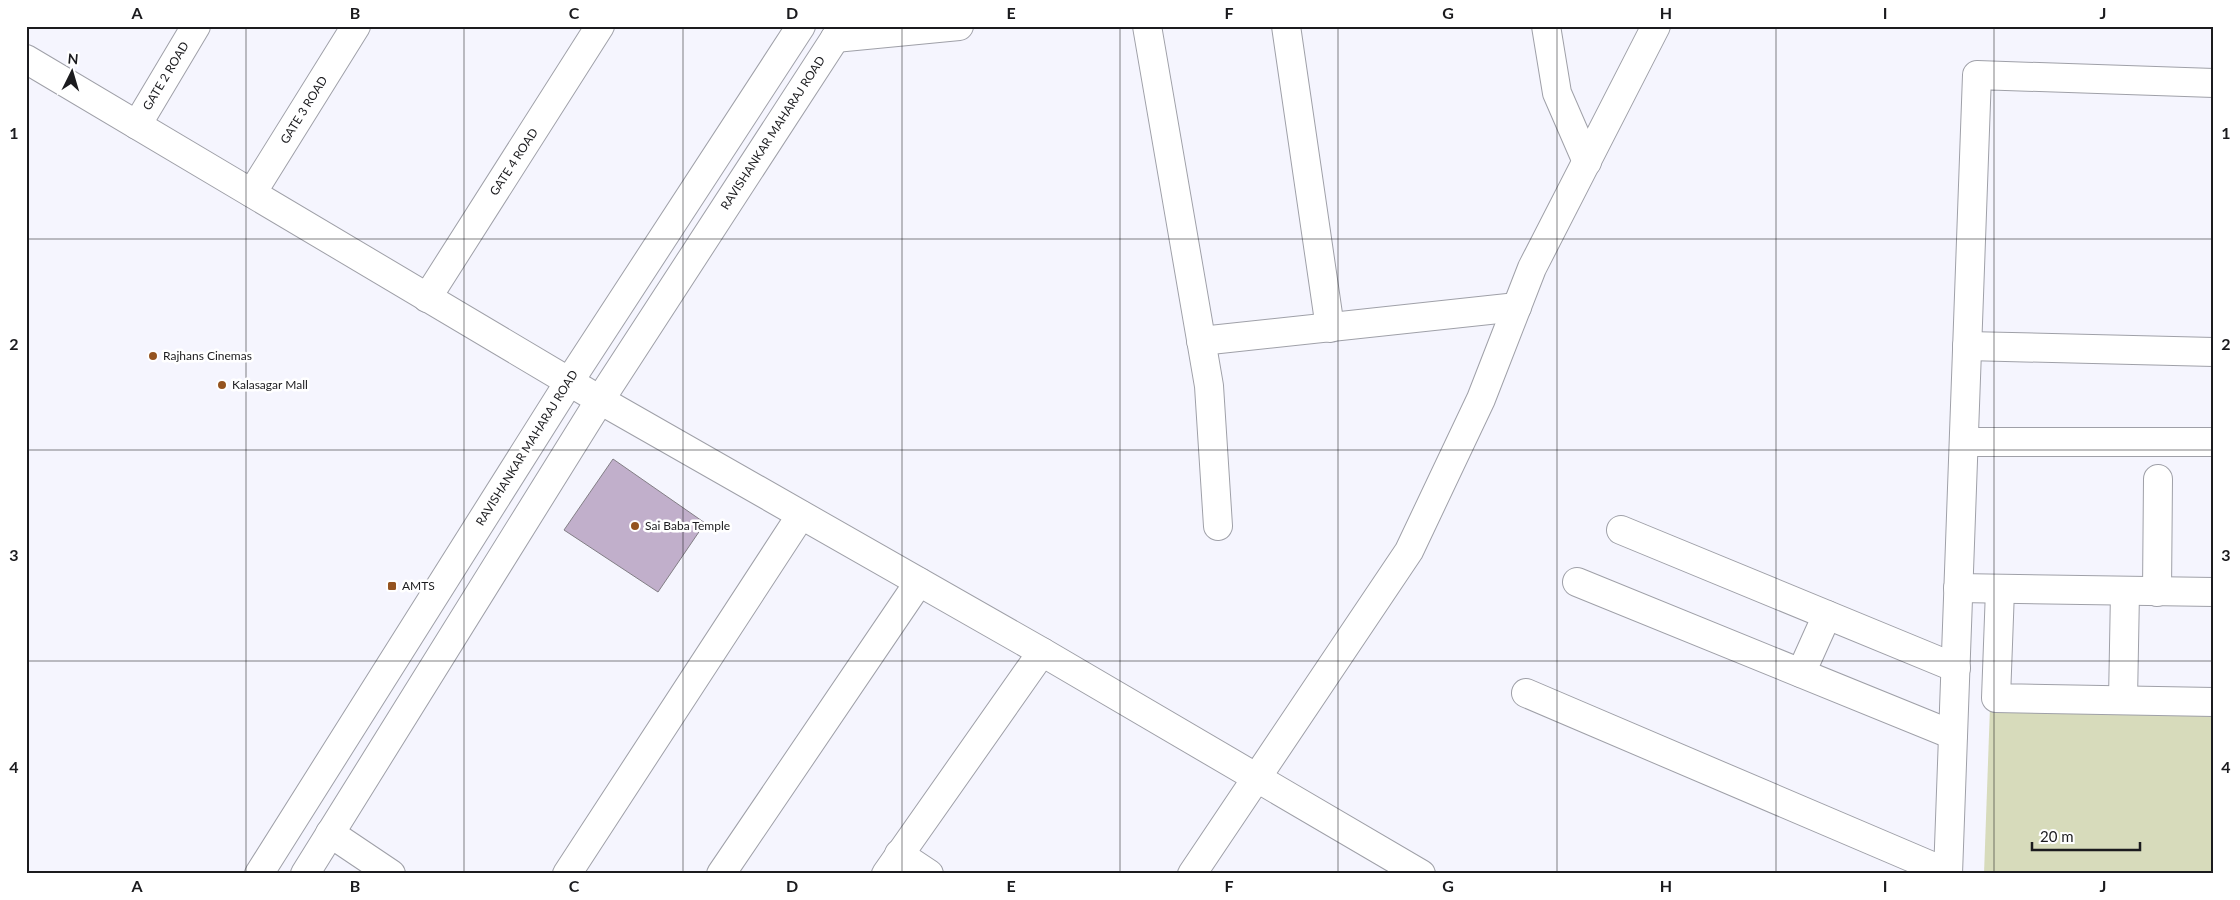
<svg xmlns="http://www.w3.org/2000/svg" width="2240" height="900" font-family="Lato,sans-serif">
<rect width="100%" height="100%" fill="#f5f5fe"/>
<path fill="#d7dbbb" d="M1990,707L2214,714V874H1984Z"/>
<path fill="#c1afcb" stroke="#827e85" d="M613,459L705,523L658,592L564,530Z"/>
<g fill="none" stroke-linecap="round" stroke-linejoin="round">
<defs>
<g id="minor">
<path d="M1147,26L1209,386L1218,526"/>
<path d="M1286,26L1330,328"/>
<path d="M1546,26L1557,93L1587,162"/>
<path d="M835,38L959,26"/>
<path d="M137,125L196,26"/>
<path d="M252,193L356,26"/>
<path d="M427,298L600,26"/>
<path d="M1201,341L1517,307"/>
<path d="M1967,346L2214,352"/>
<path d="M1964,442H2214"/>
<path d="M1621,530L1956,668"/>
<path d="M1577,582L1953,735"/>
<path d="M1958,588L2214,592"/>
<path d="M2000,590L1996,698L2214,702"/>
<path d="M2157,592L2158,479"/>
<path d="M1801,673L1827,615"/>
<path d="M1526,693L1948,873"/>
<path d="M2123,700L2125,592"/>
<path d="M330,833L391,874"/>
<path d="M899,854L929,874"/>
<path d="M567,874L801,515"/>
<path d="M721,874L919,582"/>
<path d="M886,874L1042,652"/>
<path d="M1192,874L1409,551L1481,399L1532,268L1656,26"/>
<path d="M1948,874L1977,75L2214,83"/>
</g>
<path id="tertiary" d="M26,59L600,400L1042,652L1421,874"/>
<g id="secondary">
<path d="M259,874L569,382L801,26"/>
<path d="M305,874L600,400L843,26"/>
</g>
</defs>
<use href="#minor" stroke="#9fa0a8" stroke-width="30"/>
<use href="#tertiary" stroke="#9fa0a8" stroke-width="30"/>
<use href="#secondary" stroke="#9fa0a8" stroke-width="30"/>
<use href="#minor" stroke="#fff" stroke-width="28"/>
<use href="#tertiary" stroke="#fff" stroke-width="28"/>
<use href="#secondary" stroke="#fff" stroke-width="28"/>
</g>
<path fill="none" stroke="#1b1b1e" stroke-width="1" stroke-opacity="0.55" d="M246,26V874M464,26V874M683,26V874M902,26V874M1120,26V874M1338,26V874M1557,26V874M1776,26V874M1994,26V874M26,239H2214M26,450H2214M26,661H2214"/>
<g fill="#94531f" stroke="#fff" stroke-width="2">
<circle cx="153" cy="356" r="5"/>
<circle cx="222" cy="385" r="5"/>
<circle cx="635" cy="526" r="5"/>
<rect x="387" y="581" width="10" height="10" rx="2.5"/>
</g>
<g text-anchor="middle" stroke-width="5" stroke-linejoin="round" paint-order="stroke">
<g font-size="12" fill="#1b1b1e" stroke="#fff">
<text transform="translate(166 76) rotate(-59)" y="4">GATE 2 ROAD</text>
<text transform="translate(304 110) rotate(-58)" y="4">GATE 3 ROAD</text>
<text transform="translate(773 133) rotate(-57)" y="4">RAVISHANKAR MAHARAJ ROAD</text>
<text transform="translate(514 162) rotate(-57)" y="4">GATE 4 ROAD</text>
<text transform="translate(527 448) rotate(-58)" y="4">RAVISHANKAR MAHARAJ ROAD</text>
</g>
<g font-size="12" fill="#1b1b1e" stroke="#fff" text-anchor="start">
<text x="163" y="360">Rajhans Cinemas</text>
<text x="232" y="389">Kalasagar Mall</text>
<text x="645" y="530">Sai Baba Temple</text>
<text x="402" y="590">AMTS</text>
</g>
</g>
<rect width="2240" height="900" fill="none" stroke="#ffffff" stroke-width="55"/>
<g transform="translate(72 72) rotate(5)" stroke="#ffffff" stroke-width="4" paint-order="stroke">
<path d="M0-4L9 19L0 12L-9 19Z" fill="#1b1b1e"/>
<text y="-8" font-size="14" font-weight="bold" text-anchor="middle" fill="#1b1b1e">N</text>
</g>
<path d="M2032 842v8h108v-8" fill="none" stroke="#1b1b1e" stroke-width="2.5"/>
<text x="2040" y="842" font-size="15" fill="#1b1b1e" stroke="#ffffff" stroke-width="4" paint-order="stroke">20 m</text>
<rect x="28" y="28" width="2184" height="844" fill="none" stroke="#1b1b1e" stroke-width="2"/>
<g font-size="16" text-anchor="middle" font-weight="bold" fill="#1b1b1e">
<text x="137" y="19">A</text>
<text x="355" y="19">B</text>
<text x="574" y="19">C</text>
<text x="792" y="19">D</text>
<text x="1011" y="19">E</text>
<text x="1229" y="19">F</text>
<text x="1448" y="19">G</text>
<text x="1666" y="19">H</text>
<text x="1885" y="19">I</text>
<text x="2103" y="19">J</text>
<text x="14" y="139">1</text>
<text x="2226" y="139">1</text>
<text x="14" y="350">2</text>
<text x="2226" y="350">2</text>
<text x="14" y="561">3</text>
<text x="2226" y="561">3</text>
<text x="14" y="773">4</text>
<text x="2226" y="773">4</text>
<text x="137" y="892">A</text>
<text x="355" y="892">B</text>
<text x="574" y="892">C</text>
<text x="792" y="892">D</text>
<text x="1011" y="892">E</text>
<text x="1229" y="892">F</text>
<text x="1448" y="892">G</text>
<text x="1666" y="892">H</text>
<text x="1885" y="892">I</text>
<text x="2103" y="892">J</text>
</g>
</svg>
